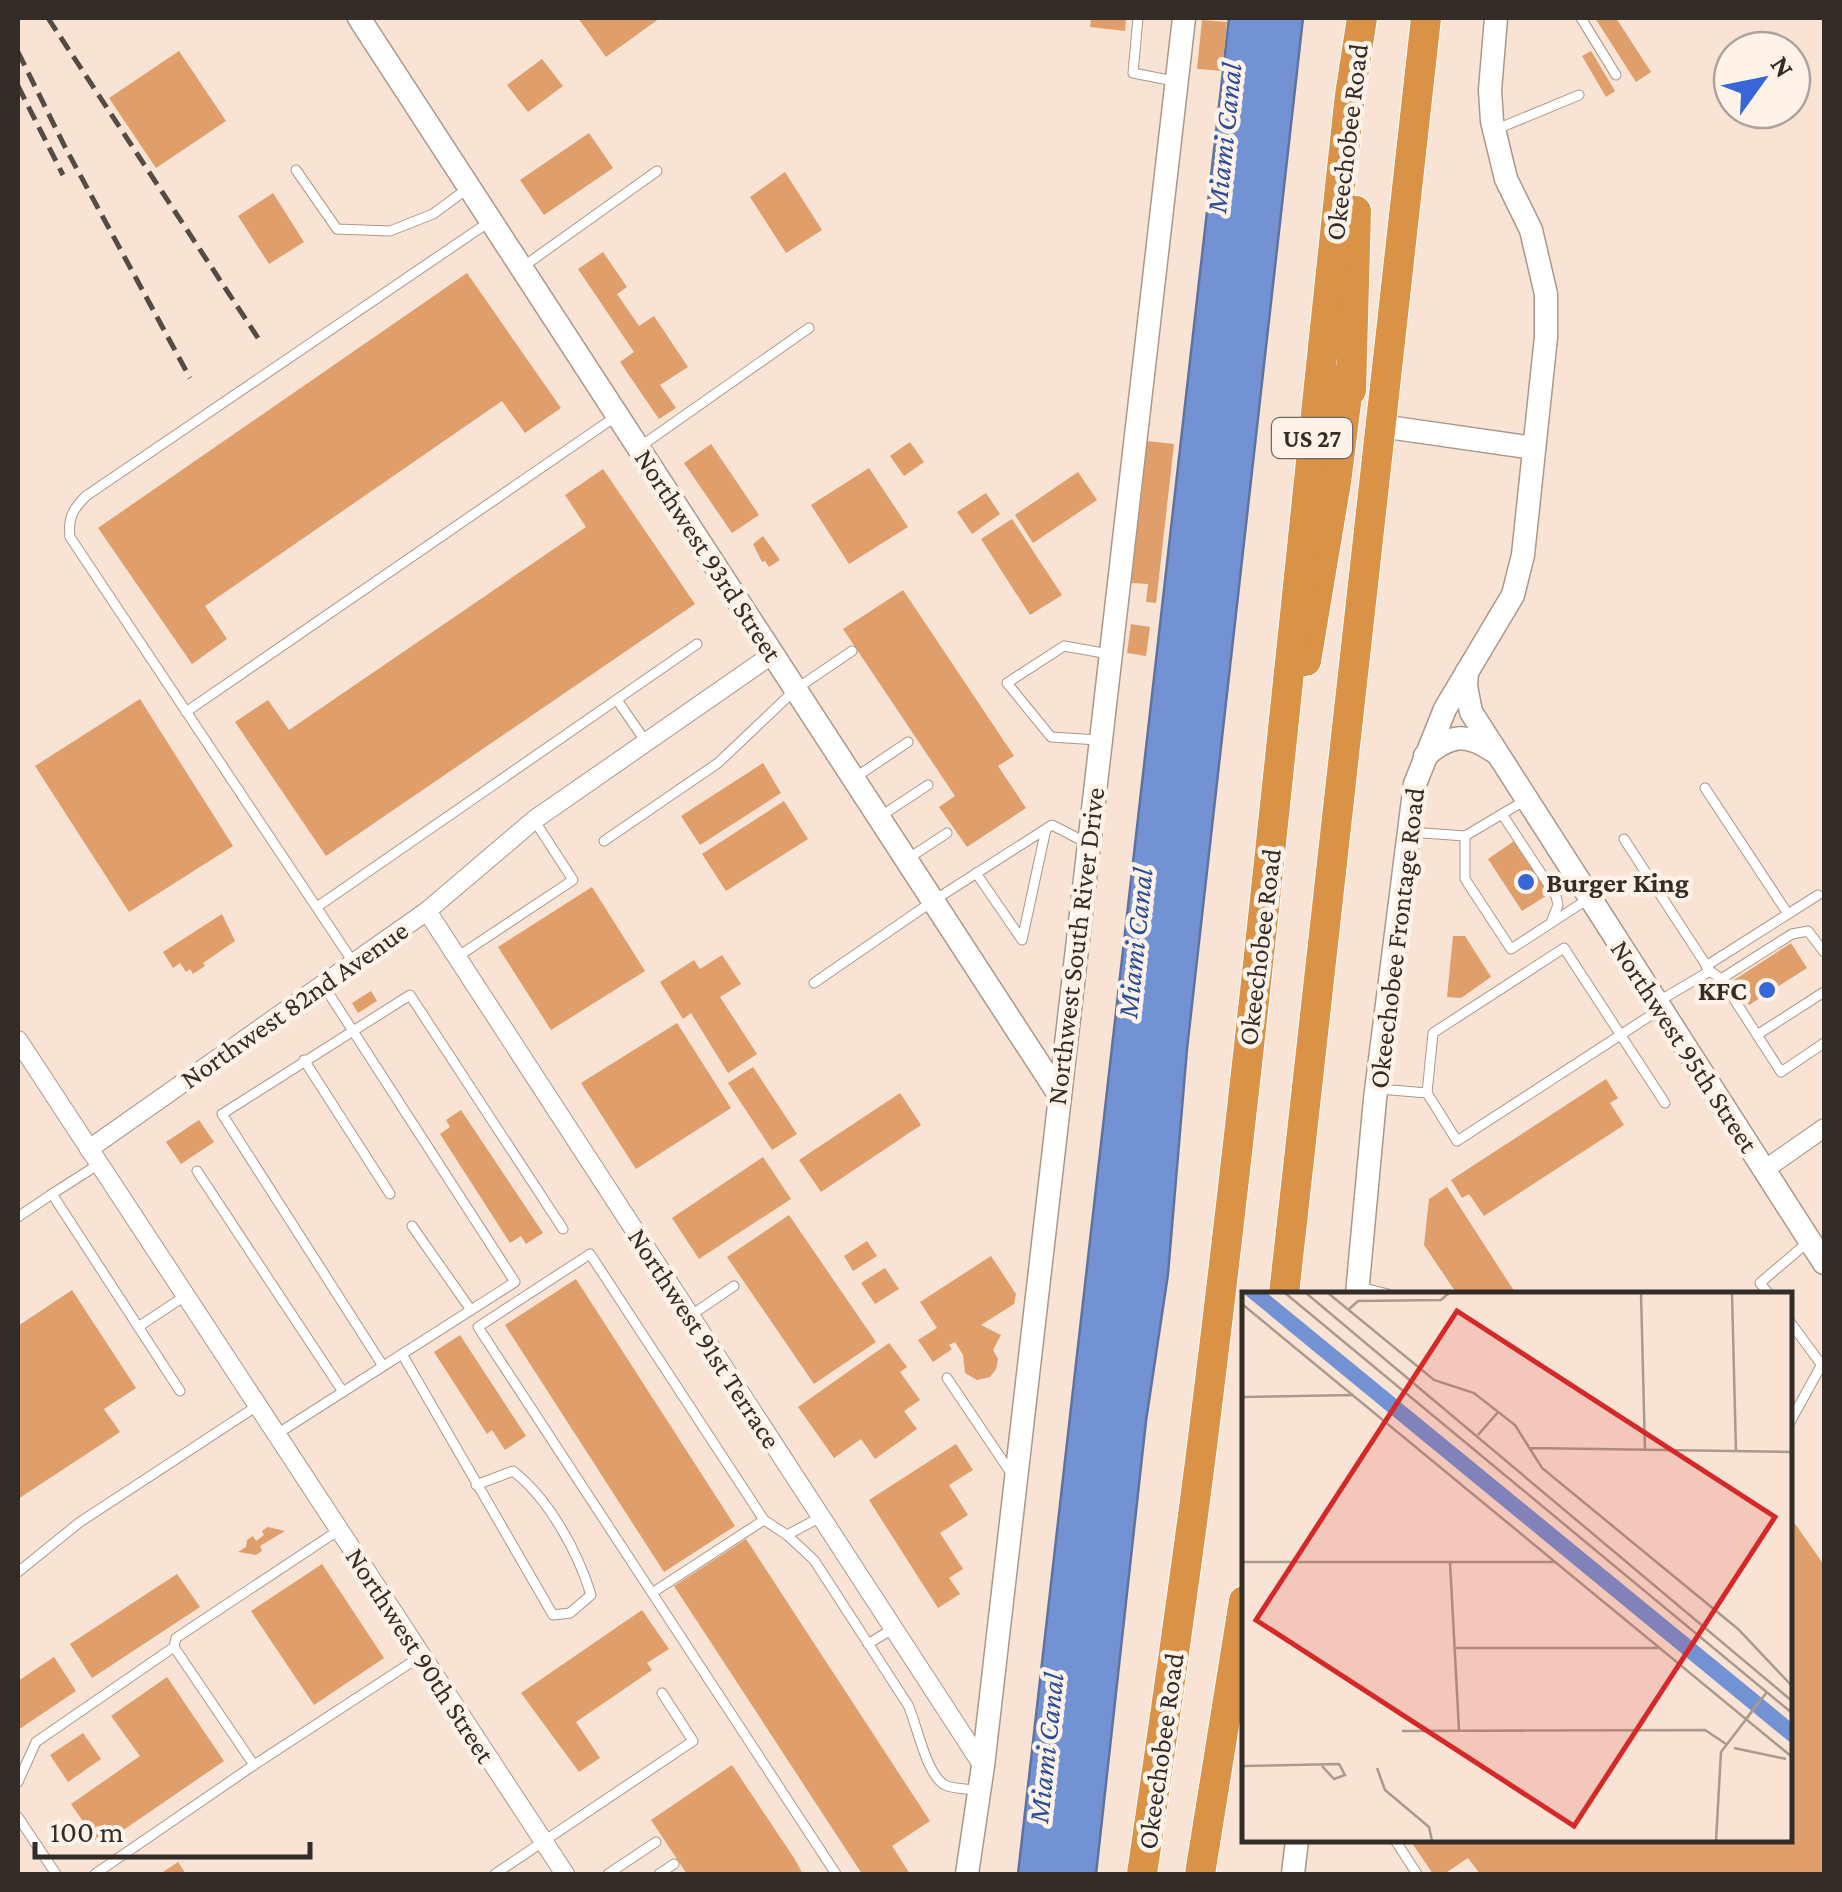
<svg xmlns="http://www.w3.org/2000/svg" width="1842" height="1892" font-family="'Crimson Pro',serif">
<rect width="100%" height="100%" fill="#f8e3d4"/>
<path fill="#7392d3" stroke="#60739f" stroke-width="2.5" d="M1229,18H1303L1187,1049L1168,1274L1146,1421L1096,1874H1018Z"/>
<g fill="#e09f6a">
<path d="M578,18H660L606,57Z"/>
<path d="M1091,18H1126L1125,31L1090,27Z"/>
<path d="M1595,18H1616L1651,72L1636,82Z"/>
<path d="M1202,20L1227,22L1222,71L1197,69Z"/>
<path d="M179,51L226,121L156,168L109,98Z"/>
<path d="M1591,51L1615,91L1606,97L1582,56Z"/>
<path d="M542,59L563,86L528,112L507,85Z"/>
<path d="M589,133L613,168L544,215L520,180Z"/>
<path d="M785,172L822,230L786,253L750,197Z"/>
<path d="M273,193L304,242L269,264L238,216Z"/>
<path d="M603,252L627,287L617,294L639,326L654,316L688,367L660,385L676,408L659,419L620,362L634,352L578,269Z"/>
<path d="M467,273L561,408L525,433L502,401L205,606L227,639L192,664L98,528Z"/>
<path d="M1147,441L1174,444L1156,603L1146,602L1148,584L1131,583Z"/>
<path d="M910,442L924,462L904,476L890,456Z"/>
<path d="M711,444L759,515L732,533L684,463Z"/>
<path d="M869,468L908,527L849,564L811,505Z"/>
<path d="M603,469L695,604L326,856L235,722L268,700L289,730L586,527L565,495Z"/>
<path d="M1078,472L1097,500L1033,543L1015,515Z"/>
<path d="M986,493L1000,514L972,534L957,512Z"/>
<path d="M1012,519L1062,595L1030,615L981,539Z"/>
<path d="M763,536L780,560L769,567L765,561L762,562L753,544Z"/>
<path d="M903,590L1014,756L998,766L1026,808L967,847L939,807L955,796L843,629Z"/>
<path d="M1131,624L1150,627L1146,656L1127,653Z"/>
<path d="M140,699L233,846L129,912L35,766Z"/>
<path d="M763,763L781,793L700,845L681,816Z"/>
<path d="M784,801L808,839L726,891L702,854Z"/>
<path d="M1514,841L1549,894L1522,911L1488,859Z"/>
<path d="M592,887L645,971L551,1030L498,947Z"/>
<path d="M222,914L235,941L203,963L205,966L193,974L190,969L186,972L180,963L173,968L163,952Z"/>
<path d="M1453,936H1465L1491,977L1461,998L1447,997Z"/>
<path d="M1791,943L1807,968L1749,1005L1734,980Z"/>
<path d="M722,955L741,984L720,997L757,1054L728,1073L691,1013L683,1019L660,982L694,960L700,969Z"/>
<path d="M371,991L377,1001L358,1013L352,1003Z"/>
<path d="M677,1023L731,1108L636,1169L581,1083Z"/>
<path d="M753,1067L797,1134L772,1150L728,1083Z"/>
<path d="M1606,1079L1618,1098L1610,1103L1624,1125L1484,1216L1469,1194L1462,1198L1451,1180Z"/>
<path d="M900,1093L921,1125L821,1192L799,1160Z"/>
<path d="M461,1110L543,1233L526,1244L521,1236L510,1243L440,1134L450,1127L446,1120Z"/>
<path d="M199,1120L214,1142L181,1164L166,1142Z"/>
<path d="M763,1157L791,1199L699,1259L672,1218Z"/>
<path d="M1447,1187L1516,1294H1457L1424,1245L1429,1199Z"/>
<path d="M789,1215L876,1342L814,1384L727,1257Z"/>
<path d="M867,1241L877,1256L853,1271L844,1256Z"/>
<path d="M991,1256L1016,1294L1014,1304L981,1325L1001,1335L993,1350L998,1359L996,1369L990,1377L977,1380L965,1373L963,1355L955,1342L949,1345L952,1349L933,1362L918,1340L937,1328L920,1302Z"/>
<path d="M885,1268L899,1289L875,1304L861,1283Z"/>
<path d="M576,1279L735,1526L664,1572L505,1325Z"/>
<path d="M72,1290L136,1388L104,1409L120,1432L18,1499V1326Z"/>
<path d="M460,1335L526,1436L505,1450L492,1430L487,1434L434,1352Z"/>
<path d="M889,1343L907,1367L900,1372L920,1400L904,1411L917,1429L875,1459L861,1439L834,1458L798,1407Z"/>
<path d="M956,1444L973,1470L949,1485L968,1515L940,1533L963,1569L949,1578L960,1594L938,1608L869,1500Z"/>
<path d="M1790,1522L1796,1525L1824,1565V1874H1480L1468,1858L1444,1874H1433L1410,1840H1790Z"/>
<path d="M268,1527L285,1531L260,1546L262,1551L256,1555L238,1552L246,1547L247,1540L253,1536L256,1541L264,1535L262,1531Z"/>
<path d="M746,1539L930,1821L892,1846L910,1874H862L674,1586Z"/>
<path d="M322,1564L384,1658L314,1705L251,1611Z"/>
<path d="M177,1574L200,1607L92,1678L70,1644Z"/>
<path d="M642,1610L669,1649L647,1663L652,1670L576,1722L600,1758L579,1772L521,1693Z"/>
<path d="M54,1657L76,1691L18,1730V1681Z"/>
<path d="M167,1677L224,1761L100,1846L71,1804L140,1756L111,1716Z"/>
<path d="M83,1733L101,1759L68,1782L50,1755Z"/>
<path d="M732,1765L794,1858L803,1874H687L651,1820Z"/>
<path d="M178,1862L186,1874H160Z"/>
</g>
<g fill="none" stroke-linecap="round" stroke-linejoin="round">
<defs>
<g id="service">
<path d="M1138,18L1133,73L1174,81"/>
<path d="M1581,18L1616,75"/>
<path d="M1497,129L1579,95"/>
<path d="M296,170L337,229L390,231L433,214L467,189"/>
<path d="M524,266L657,171"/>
<path d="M641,446L809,328"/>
<path d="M617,700L646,742"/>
<path d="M186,712L615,417"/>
<path d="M1098,740L1051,737L1007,683L1064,646L1109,654"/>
<path d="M856,777L908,742"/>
<path d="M1705,788L1788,914"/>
<path d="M1502,814L1556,896L1558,905L1552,920"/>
<path d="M881,816L928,785"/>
<path d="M1410,832L1465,836L1524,801"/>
<path d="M1465,836V879L1511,949L1588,899"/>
<path d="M1624,839L1710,971"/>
<path d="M604,841L718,763L796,689L852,651"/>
<path d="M909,858L947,833"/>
<path d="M976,873L1022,940L1046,829"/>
<path d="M317,907L697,644"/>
<path d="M457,957L573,880L534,820"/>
<path d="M353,962L70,537C68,518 72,510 86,496L489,222"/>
<path d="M1706,966L1818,895"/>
<path d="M1721,979L1792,934L1808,931L1824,952"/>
<path d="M814,983L933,901L1052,825L1085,842"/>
<path d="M1659,1001L1710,971L1721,979L1781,1072L1824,1043"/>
<path d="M1757,1035L1824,992"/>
<path d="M304,1060L390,1194"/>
<path d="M1379,1089L1427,1093L1433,1033L1564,948L1665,1103"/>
<path d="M1427,1093L1457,1141L1659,1010"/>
<path d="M99,1164L52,1194L180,1391"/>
<path d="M197,1171L343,1392"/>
<path d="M18,1217L52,1194"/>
<path d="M412,1226L471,1310"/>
<path d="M1360,1287L1388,1294"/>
<path d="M1769,1294L1760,1283L1808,1242"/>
<path d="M690,1316L734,1286"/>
<path d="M1790,1322L1824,1368"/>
<path d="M138,1327L185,1296"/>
<path d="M402,1354L553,1615L570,1613L591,1595C578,1552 549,1499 513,1471L476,1485"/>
<path d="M383,1366L222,1114L410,995L563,1229"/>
<path d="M947,1378L1011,1473"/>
<path d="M1790,1422L1822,1364"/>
<path d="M277,1434L515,1282L322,983"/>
<path d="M764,1520L787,1535L821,1517"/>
<path d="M339,1530L176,1638L174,1647L254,1765L421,1656"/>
<path d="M787,1535L814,1560L908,1705C917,1724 926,1775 945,1785C953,1789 967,1789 977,1790"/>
<path d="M18,1572L80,1522L257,1406"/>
<path d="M652,1593L764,1520L590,1254L478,1327L836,1874"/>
<path d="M868,1644L894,1628"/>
<path d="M18,1782L36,1742L174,1647"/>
<path d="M18,1817L56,1874"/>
<path d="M1395,1840L1417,1874"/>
<path d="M95,1874L254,1765"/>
<path d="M495,1874L693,1741L662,1693"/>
<path d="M608,1874L656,1842"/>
<path d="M659,1874L674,1864"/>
</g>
<g id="minor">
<path d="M427,911L983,1766"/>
<path d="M18,1040L565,1874"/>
<path d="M89,1149L427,911L534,820L773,654"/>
<path d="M1764,1170L1824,1128"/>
</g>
<g id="tertiary">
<path d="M359,18L1058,1093"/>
<path d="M1381,426L1534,448"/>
<path d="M1467,672L1466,686L1471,712L1824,1263"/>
<path d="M1425,756C1450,735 1465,732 1493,751"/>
<path d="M1357,1294L1375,1099L1415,784L1445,709L1513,595L1523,555L1546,337V294L1531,230L1506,179L1492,121L1490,90L1496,18"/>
<path d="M967,1874L983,1766L1184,18"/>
<path d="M1293,1874L1297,1840"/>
</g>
<g id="trunk">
<path d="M1351,390L1356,211"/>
<path d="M1306,661L1336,482L1350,371"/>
<path d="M1284,1294L1426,18"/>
<path d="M1142,1874C1163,1729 1185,1583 1203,1438C1259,991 1301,542 1350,95L1362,18"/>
<path d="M1200,1874L1244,1601"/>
</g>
</defs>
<use href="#service" stroke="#ab988a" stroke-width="11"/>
<use href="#minor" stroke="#ab988a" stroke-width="20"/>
<use href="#tertiary" stroke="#ab988a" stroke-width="25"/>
<use href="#trunk" stroke="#fff" stroke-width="32"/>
<use href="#service" stroke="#fff" stroke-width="9"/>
<use href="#minor" stroke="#fff" stroke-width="18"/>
<use href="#tertiary" stroke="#fff" stroke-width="22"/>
<use href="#trunk" stroke="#da9246" stroke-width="30"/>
<g stroke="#564b44" stroke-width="5" stroke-dasharray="15 8" stroke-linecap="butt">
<path d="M48,18L258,338"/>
<path d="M18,52L65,147L190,378"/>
<path d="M18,86L63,175"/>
</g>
</g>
<g fill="#3766d6" stroke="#fff2e9" stroke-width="4">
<circle cx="1526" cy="882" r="10"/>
<circle cx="1767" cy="990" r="10"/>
</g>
<g text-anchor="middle" stroke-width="9" stroke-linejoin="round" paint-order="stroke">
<rect fill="#fff2e9" stroke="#716760" stroke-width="2.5" x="1272" y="418" width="80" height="40" rx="8"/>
<g font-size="25" font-weight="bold" fill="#342c26">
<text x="1312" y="447">US 27</text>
</g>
<g font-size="28" fill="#342c26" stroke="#fff2e9">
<text transform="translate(1346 142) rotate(-83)" y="10">Okeechobee Road</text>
<text transform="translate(709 555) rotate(57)" y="10">Northwest 93rd Street</text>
<text transform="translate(1396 938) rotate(-83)" y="10">Okeechobee Frontage Road</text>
<text transform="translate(1075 946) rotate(-83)" y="10">Northwest South River Drive</text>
<text transform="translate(1259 947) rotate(-83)" y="10">Okeechobee Road</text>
<text transform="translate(294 1004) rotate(-35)" y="10">Northwest 82nd Avenue</text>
<text transform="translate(1685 1046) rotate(57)" y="10">Northwest 95th Street</text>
<text transform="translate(705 1338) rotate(57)" y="10">Northwest 91st Terrace</text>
<text transform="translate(421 1655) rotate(57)" y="10">Northwest 90th Street</text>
<text transform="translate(1160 1751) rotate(-82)" y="10">Okeechobee Road</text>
</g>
<g font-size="28" font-weight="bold" fill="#342c26" stroke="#fff2e9" text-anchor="start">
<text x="1546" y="892">Burger King</text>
<text x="1747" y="1000" text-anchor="end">KFC</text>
</g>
<g font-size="30" font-style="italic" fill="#2b4c9b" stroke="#fff2e9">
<text transform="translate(1224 138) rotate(-84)" y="10">Miami Canal</text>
<text transform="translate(1135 943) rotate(-84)" y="10">Miami Canal</text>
<text transform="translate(1046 1748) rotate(-84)" y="10">Miami Canal</text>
</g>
</g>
<g transform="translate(1242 1292)">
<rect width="550" height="550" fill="#f8e3d4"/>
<path d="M1,1H25L532,416L550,431V452Z" fill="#7392d3"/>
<path fill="none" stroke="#aa9a8e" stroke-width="2.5" d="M43,1L550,421M64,1L550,409M86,1L192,88L232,101L273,133L300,176L496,337L550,394M399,1L403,159M490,1L494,160M0,12L550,465M106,18L116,9L199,8L207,1M0,105L111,103M236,143L257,119M288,156L550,160M0,270H313M208,270L217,438M214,356H417M503,428L525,400M160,439L463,438L484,452M492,456L544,467M0,474L97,472L103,483L92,487L80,474M135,476L143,498L187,535L190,549M474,549L479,460L525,400"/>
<path fill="#d62828" fill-opacity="0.15" stroke="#d62828" stroke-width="5" d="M215,19L533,225L332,534L14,328Z"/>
<rect width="550" height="550" fill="none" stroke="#342c26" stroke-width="5"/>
</g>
<rect width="1842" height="1892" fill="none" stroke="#342c26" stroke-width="40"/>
<g transform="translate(1762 80) rotate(57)"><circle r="48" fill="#fff2e9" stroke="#aea39b" stroke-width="2.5"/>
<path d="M0-8L18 38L0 25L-18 38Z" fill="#3766d6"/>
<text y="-15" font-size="28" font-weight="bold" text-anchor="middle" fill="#342c26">N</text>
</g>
<path d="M35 1842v15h275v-15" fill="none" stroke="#342c26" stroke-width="5"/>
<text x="50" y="1842" font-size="30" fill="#342c26" stroke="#fff2e9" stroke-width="8" paint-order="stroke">100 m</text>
</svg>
